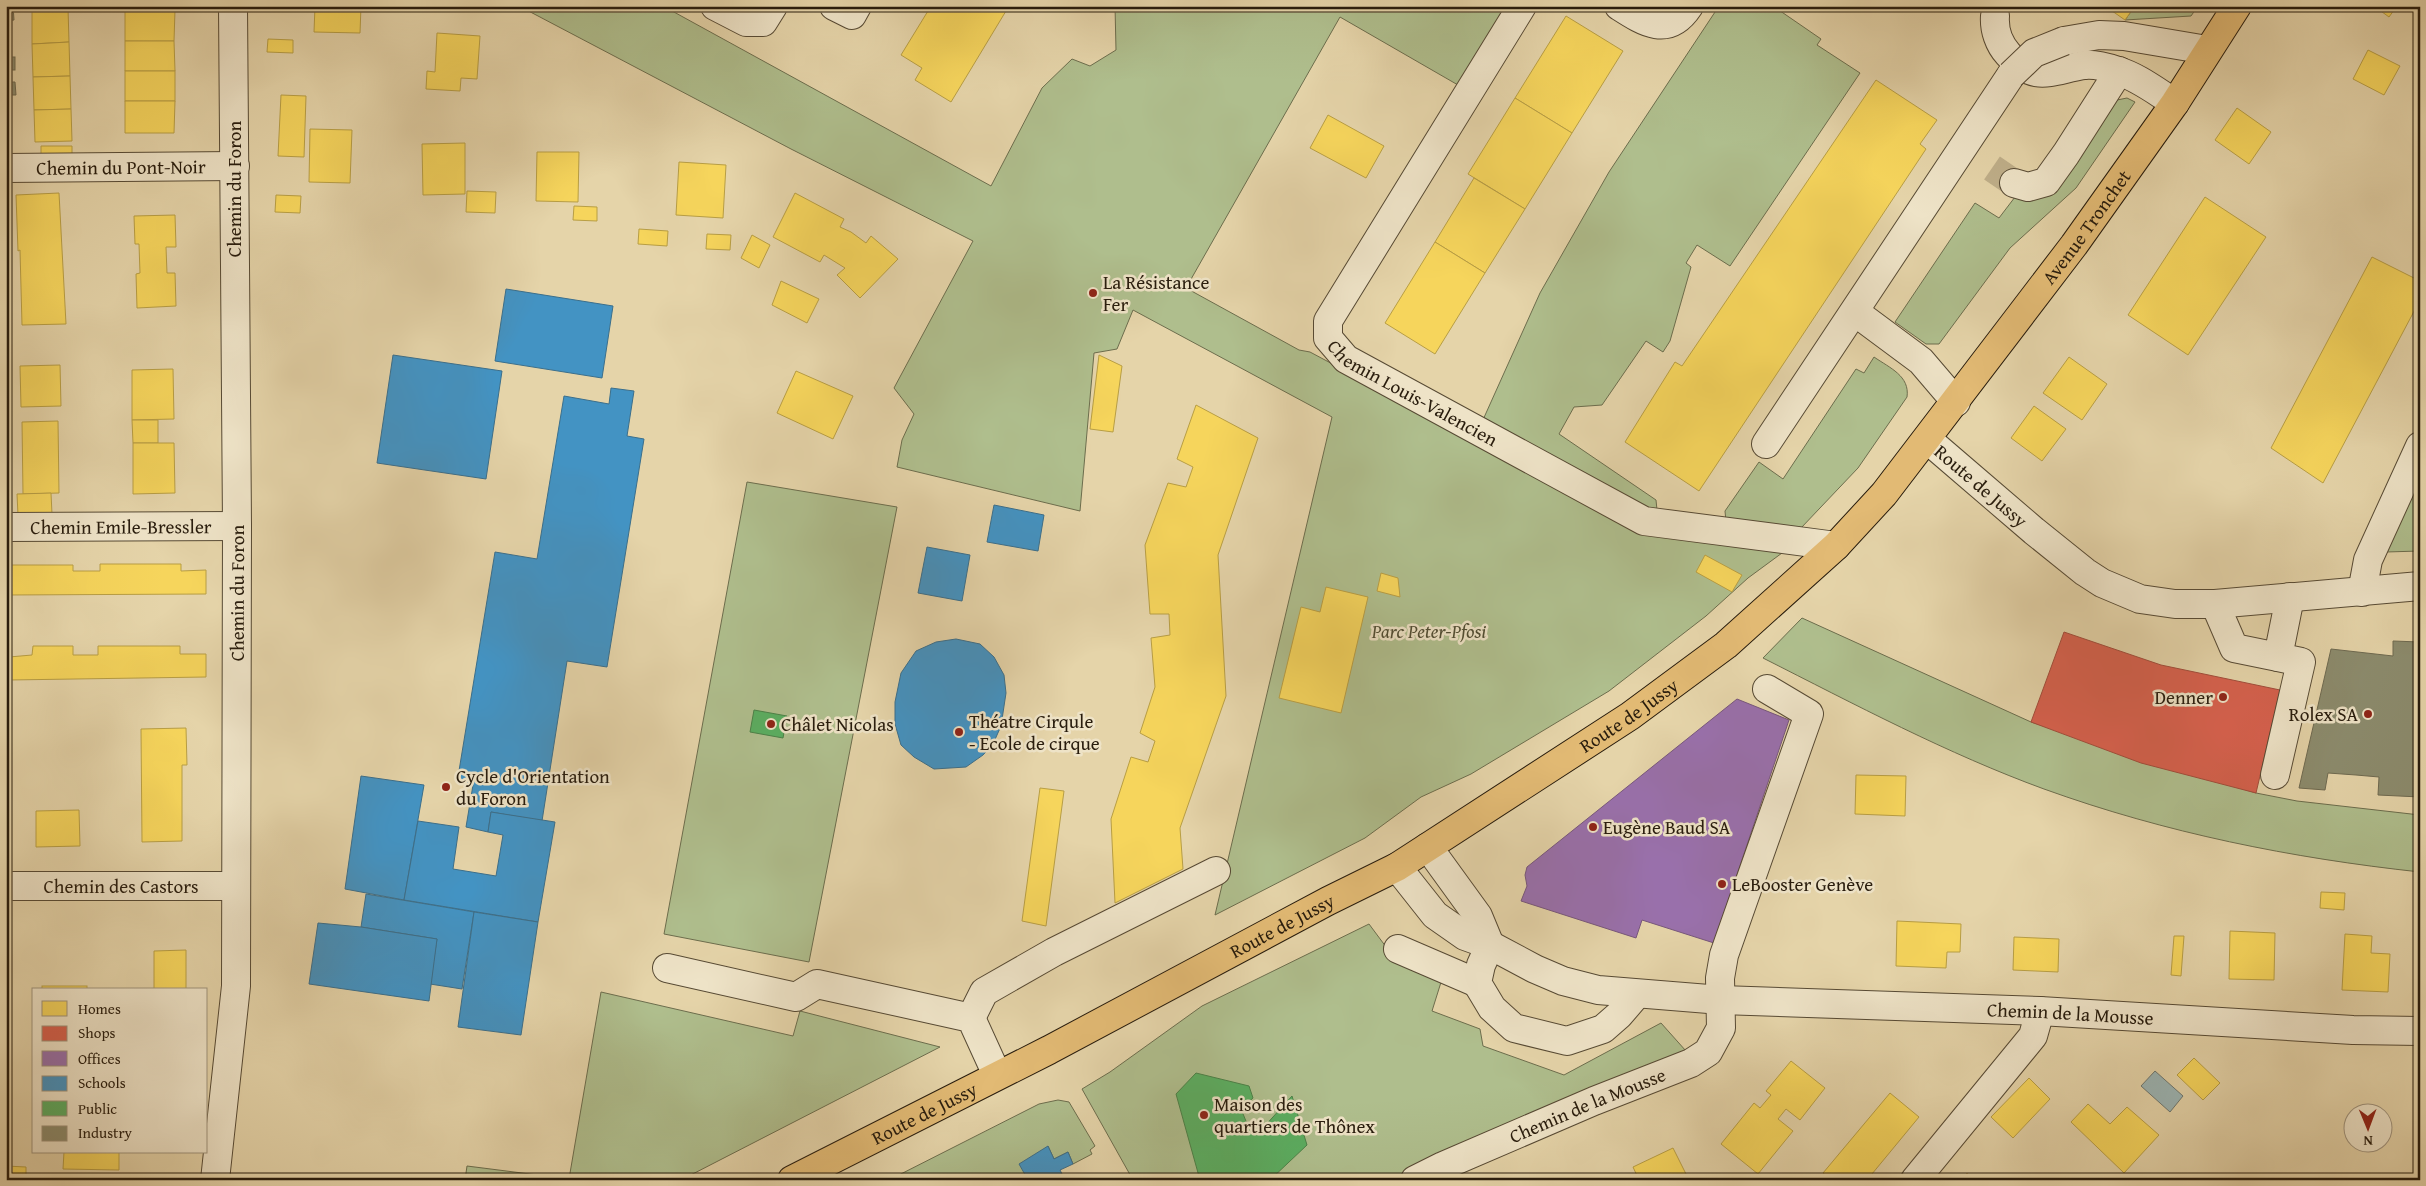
<svg xmlns="http://www.w3.org/2000/svg" width="2426" height="1186" font-family="'Gentium Book Plus',serif">
<rect width="100%" height="100%" fill="#e5d4a9"/>
<filter id="stains"><feTurbulence type="fractalNoise" baseFrequency=".004" numOctaves="4"/><feColorMatrix values="0 0 0 0 .2 0 0 0 0 .09 0 0 0 0 .02 0 0 0 .5 -.17"/></filter>
<radialGradient id="worn" r=".72"><stop offset=".6" stop-color="#630" stop-opacity="0"/><stop offset="1" stop-color="#630" stop-opacity=".3"/></radialGradient>
<g fill="#afbe8d" stroke="#6c6d4d">
<path d="M519,6H663L991,186L1042,88L1072,59L1090,66L1116,50L1115,6H1506L1458,85L1340,17L1186,288L1299,350L1310,352L1623,519L1775,548L1782,553L1748,578L1706,616L1609,691L1471,774L1421,797L1365,838L1215,915L1332,417L1133,310L1117,349L1094,353L1080,511L897,467L902,440L914,414L894,388L973,241L791,149Z"/>
<path d="M1719,6H1773L1821,39L1817,45L1860,73L1730,266L1697,245L1686,263L1691,267L1670,341L1663,352L1646,341L1602,405L1574,407L1559,434L1656,500L1657,510L1640,506L1482,422L1540,293L1609,172Z"/>
<path d="M2135,6H2198L2191,16L2125,20Z"/>
<path d="M2127,98L2135,102L2076,188L2010,248L1939,344H1926L1895,322L1975,203L1999,218L2015,197L2029,201L2045,195L2117,100Z"/>
<path d="M1874,357C1890,368 1910,376 1907,397L1858,468L1801,528L1726,522L1725,511L1759,462L1783,479L1856,369L1864,373Z"/>
<path d="M2420,477V551L2386,552Z"/>
<path d="M747,482L897,507L809,962L664,934Z"/>
<path d="M1802,618L2031,722L2256,793L2297,801L2420,815V872C2291,858 2166,833 2044,789C1948,754 1854,704 1763,658Z"/>
<path d="M1369,924L1395,959L1442,979L1432,1011L1480,1029L1483,1046L1564,1075L1661,1023L1686,1051L1499,1129L1401,1180H1133L1082,1089L1110,1072L1202,1006Z"/>
<path d="M601,992L793,1036L800,1011L940,1047L681,1180H465L467,1166L569,1179Z"/>
<path d="M1058,1100L1069,1102L1095,1146L1090,1150L1092,1154L1073,1164L1068,1152L1054,1159L1048,1146L1028,1180H889L1039,1104Z"/>
</g>
<path fill="#9cb5b4" stroke="#6e7871" d="M2155,1071L2183,1096L2170,1112L2141,1086Z"/>
<g fill="#f6d55c" stroke="#b89e44">
<path d="M315,6H361L360,33L314,32Z"/>
<path d="M931,6H1009L951,102L915,80L922,68L901,55Z"/>
<path d="M2105,6H2135L2125,20Z"/>
<path d="M2374,6H2397L2389,17Z"/>
<path d="M68,8L69,42L32,44V9Z"/>
<path d="M125,10H175L174,41H125Z"/>
<path d="M1566,16L1623,51L1572,133L1515,98Z"/>
<path d="M437,33L480,36L477,79L461,78L460,91L426,89L427,71L435,72Z"/>
<path d="M268,39L293,40V53L267,52Z"/>
<path d="M125,41H174L175,71H125Z"/>
<path d="M69,42L70,76L33,77L32,44Z"/>
<path d="M2368,50L2400,66L2384,95L2353,79Z"/>
<rect x="125" y="71" width="50" height="30"/>
<path d="M70,76L71,109L34,110L33,77Z"/>
<path d="M1876,80L1937,120L1920,144L1926,149L1699,491L1625,442L1675,362L1682,366Z"/>
<path d="M281,95L306,96L304,157L278,156Z"/>
<path d="M1515,98L1572,133L1525,209L1468,174Z"/>
<path d="M125,101H175L174,133H125Z"/>
<path d="M2237,108L2271,132L2249,164L2215,140Z"/>
<path d="M71,109L72,141L35,142L34,110Z"/>
<path d="M1328,115L1384,146L1366,178L1310,148Z"/>
<path d="M310,129L352,130L350,183L309,182Z"/>
<path d="M465,143V194L423,195L422,144Z"/>
<path d="M41,146H72V156L41,157Z"/>
<path d="M537,152H579L578,202L536,201Z"/>
<path d="M679,162L726,165L723,218L676,215Z"/>
<path d="M1474,178L1525,209L1485,273L1435,242Z"/>
<path d="M467,191L496,192L495,213L466,212Z"/>
<path d="M59,193L66,324L22,325L20,250L18,251L16,195Z"/>
<path d="M795,193L844,219L840,227L851,232L866,243L871,236L898,259L860,298L837,275L845,268L824,255L820,262L773,237Z"/>
<path d="M276,195L301,196L300,213L275,212Z"/>
<path d="M2205,197L2266,237L2188,355L2128,315Z"/>
<path d="M574,206L597,207V221L573,220Z"/>
<path d="M175,215L176,247H166L167,273H175L176,306L137,308L136,274L140,273L139,244H135L134,216Z"/>
<path d="M639,229L668,231L667,246L638,244Z"/>
<path d="M707,234L731,235L730,250L706,249Z"/>
<path d="M752,235L770,245L759,268L741,258Z"/>
<path d="M1435,242L1485,273L1435,354L1385,323Z"/>
<path d="M2372,257L2420,281V300L2323,483L2271,448Z"/>
<path d="M781,281L819,299L807,323L772,305Z"/>
<path d="M1099,355L1122,366L1113,432L1090,429Z"/>
<path d="M2069,357L2107,384L2082,420L2043,393Z"/>
<path d="M60,365L61,406L21,407L20,366Z"/>
<path d="M173,369L174,419L132,420V370Z"/>
<path d="M796,371L853,396L833,439L777,413Z"/>
<path d="M1196,405L1258,438L1218,555L1226,696L1180,828L1183,869L1115,903L1111,819L1131,757L1148,762L1155,741L1140,733L1155,687L1151,638L1170,635L1169,614H1150L1145,545L1168,483L1186,487L1193,467L1177,459Z"/>
<path d="M2034,406L2066,429L2042,461L2011,438Z"/>
<path d="M132,420H158V443H133Z"/>
<path d="M58,421L59,493L23,494L22,422Z"/>
<path d="M133,443H174L175,493L133,494Z"/>
<path d="M51,493L52,514L18,515L17,494Z"/>
<path d="M1705,555L1742,575L1732,592L1696,572Z"/>
<path d="M100,564H181V571L206,570V594L7,595V565H73V571H100Z"/>
<path d="M1381,573L1398,578L1400,597L1377,591Z"/>
<path d="M1326,587L1368,597L1341,713L1279,698L1301,607L1320,612Z"/>
<path d="M6,645H8L9,683H6Z"/>
<path d="M33,646H73V655H98V646H180V654H206V677L9,680V657L32,655Z"/>
<path d="M186,728L187,765H182V841L142,842L141,729Z"/>
<path d="M1856,775L1906,776L1905,816L1855,814Z"/>
<path d="M1040,788L1064,791L1046,926L1022,921Z"/>
<path d="M79,810L80,846L36,847V811Z"/>
<path d="M2321,892L2345,893L2344,910L2320,908Z"/>
<path d="M1897,921L1961,924L1960,952H1947L1946,968L1896,966Z"/>
<path d="M2230,931L2275,933L2274,980L2229,979Z"/>
<path d="M2345,934L2372,936L2371,953L2390,954L2388,992L2342,990Z"/>
<path d="M2174,936H2184L2181,976L2171,975Z"/>
<path d="M2014,937L2059,939L2058,972L2013,970Z"/>
<path d="M186,950V990H154V951Z"/>
<rect x="42" y="986" width="45" height="4"/>
<path d="M2194,1058L2220,1083L2203,1100L2177,1075Z"/>
<path d="M1791,1061L1825,1088L1800,1120L1786,1109L1778,1119L1793,1131L1758,1174L1721,1144L1754,1103L1760,1108L1771,1095L1766,1091Z"/>
<path d="M2029,1078L2050,1099L2013,1138L1991,1117Z"/>
<path d="M1890,1093L1919,1117L1867,1180H1831L1823,1173Z"/>
<path d="M2088,1104L2110,1124L2127,1107L2159,1135L2124,1173L2071,1122Z"/>
<path d="M1673,1148L1689,1180H1639L1633,1167Z"/>
<path d="M64,1152H119V1170L63,1169Z"/>
<path d="M6,1166L26,1167V1180H6Z"/>
<path d="M1967,1173L1974,1180H1960Z"/>
</g>
<path fill="#d6604d" stroke="#a24c3a" d="M2064,632L2161,665L2280,690L2256,793L2141,763L2031,722Z"/>
<path fill="#9970ab" stroke="#77577c" d="M1737,699L1789,720L1714,943L1642,920L1636,938L1521,901L1527,886L1525,875L1527,867Z"/>
<g fill="#4393c3" stroke="#3b6f8c">
<path d="M506,289L613,306L602,378L495,361Z"/>
<path d="M393,355L502,371L486,479L377,463Z"/>
<path d="M611,388L634,391L627,436L644,439L607,667L567,661L542,821L491,812L488,832L466,827L473,785L457,783L495,552L537,559L564,396L609,404Z"/>
<path d="M994,505L1044,515L1038,551L987,542Z"/>
<path d="M927,547L970,555L962,601L918,593Z"/>
<path d="M956,639L980,644L994,657L1004,675L1006,693L1001,726L993,744L983,755L966,767L934,769L914,757L901,745L895,724V702L901,673L916,651L936,642Z"/>
<path d="M361,776L424,785L404,900L345,889Z"/>
<path d="M491,812L555,822L538,922L404,900L418,821L459,827L453,869L496,876L503,835L488,832Z"/>
<path d="M366,894L474,912L462,989L430,984L437,939L361,927Z"/>
<path d="M474,912L538,922L521,1035L458,1027Z"/>
<path d="M318,923L361,927L437,939L429,1001L309,984Z"/>
<path d="M1048,1146L1054,1159L1068,1152L1073,1164L1060,1170L1065,1180H1028L1019,1164Z"/>
</g>
<g fill="#5aae61" stroke="#4b8248">
<path d="M754,710L787,716L783,738L750,732Z"/>
<path d="M1196,1073L1249,1086L1253,1098L1241,1109L1248,1126L1263,1128L1292,1096L1307,1145L1270,1180H1200L1176,1094Z"/>
</g>
<g fill="#8c8c6e" stroke="#6e6a51">
<path d="M6,6H13L14,20L6,21Z"/>
<rect x="6" y="57" width="9" height="13"/>
<path d="M6,82H15L16,95H6Z"/>
<path d="M2393,641L2420,642V797L2378,795L2379,777L2356,775L2328,773L2325,790L2299,788L2331,649L2393,656Z"/>
</g>
<g fill="none" stroke-linecap="round" stroke-linejoin="round">
<path stroke="#bfaf8a" stroke-width="28" stroke-dasharray="28 14" stroke-linecap="butt" d="M1992,168L2014,183"/>
<defs>
<g id="minor">
<path d="M715,6L746,22H763L773,6"/>
<path d="M834,6L852,15L857,6"/>
<path id="s1" d="M1522,6L1328,321V338L1346,359L1644,521L1836,546"/>
<path d="M1619,6C1644,22 1668,38 1689,6"/>
<path d="M1995,16C1994,30 1999,44 2008,54C2035,84 2051,70 2085,65C2094,64 2109,68 2118,71C2138,77 2157,92 2175,103"/>
<path d="M2064,41L2099,35L2124,36L2207,50"/>
<path id="s2" d="M6,168L235,166"/>
<path d="M2014,183L2028,187L2046,182L2066,154L2119,71"/>
<path d="M1855,312L1921,361L1956,402"/>
<path id="s3" d="M1928,440L2034,531L2085,572L2102,583L2140,599L2175,604H2215L2420,586"/>
<path d="M1766,444L2011,75"/>
<path id="s4" d="M6,527L237,526"/>
<path d="M2362,592L2368,560L2420,446"/>
<path d="M2215,604L2234,648L2278,657L2290,597"/>
<path d="M2275,775L2301,662L2278,657"/>
<path d="M1428,847L1478,916L1490,945"/>
<path id="s5" d="M1397,867L1435,915L1465,936L1490,945L1535,969L1563,981L1598,990L1721,1000L2040,1011L2353,1030L2420,1031"/>
<path id="s6" d="M6,886H236"/>
<path d="M1490,945L1481,965L1477,983L1492,1008L1514,1028L1567,1041L1603,1029L1619,1015L1637,994"/>
<path d="M1398,949L1477,983"/>
<path d="M667,968L796,997L817,984L971,1018L997,1075"/>
<path d="M971,1018L984,992L1054,952L1216,871"/>
<path id="s7" d="M215,1180L236,986L237,526L233,6"/>
<path id="s8" d="M1415,1180L1443,1166L1594,1101L1691,1063L1708,1052L1721,1028L1720,978L1724,955L1809,714L1767,689"/>
<path d="M1915,1180L2033,1036L2040,1011"/>
</g>
<g id="major">
<path id="s9" d="M792,1180L1049,1050L1328,901L1397,867L1630,716L1726,645L1836,546L1884,494L2074,245L2175,103L2237,6"/>
</g>
</defs>
<use href="#minor" stroke="#574a34" stroke-width="30"/>
<use href="#major" stroke="#281c0d" stroke-width="30"/>
<use href="#minor" stroke="#eee3c7" stroke-width="28"/>
<use href="#major" stroke="#e2ba74" stroke-width="28"/>
<defs>
<path id="minor-bridge" d="M2011,75L2034,53L2064,41"/>
</defs>
<use href="#minor-bridge" stroke="#574a34" stroke-width="30" stroke-linecap="butt"/>
<use href="#minor-bridge" stroke="#eee3c7" stroke-width="28"/>
</g>
<g fill="#8f2418" stroke="#eee3c7" stroke-width="2">
<circle cx="1093" cy="293" r="5"/>
<circle cx="2223" cy="697" r="5"/>
<circle cx="2368" cy="714" r="5"/>
<circle cx="771" cy="724" r="5"/>
<circle cx="959" cy="732" r="5"/>
<circle cx="446" cy="787" r="5"/>
<circle cx="1593" cy="827" r="5"/>
<circle cx="1722" cy="884" r="5"/>
<circle cx="1204" cy="1115" r="5"/>
</g>
<g text-anchor="middle" stroke-width="5" stroke-linejoin="round" paint-order="stroke">
<g font-size="19" fill="#281c0d" stroke="#eee3c7">
<text dy="7" stroke="none"><textPath href="#s2" startOffset="115">Chemin du Pont-Noir</textPath></text>
<text transform="translate(234 189) rotate(-90)" y="7">Chemin du Foron</text>
<text dy="7" stroke="none"><textPath href="#s9" startOffset="1632">Avenue Tronchet</textPath></text>
<text dy="7" stroke="none"><textPath href="#s1" startOffset="489">Chemin Louis-Valencien</textPath></text>
<text dy="7" stroke="none"><textPath href="#s3" startOffset="70">Route de Jussy</textPath></text>
<text dy="7" stroke="none"><textPath href="#s4" startOffset="115">Chemin Emile-Bressler</textPath></text>
<text dy="7" stroke="none"><textPath href="#s7" startOffset="588">Chemin du Foron</textPath></text>
<text dy="7" stroke="none"><textPath href="#s9" startOffset="958">Route de Jussy</textPath></text>
<text dy="7" stroke="none"><textPath href="#s6" startOffset="115">Chemin des Castors</textPath></text>
<text dy="7" stroke="none"><textPath href="#s9" startOffset="552">Route de Jussy</textPath></text>
<text dy="7" stroke="none"><textPath href="#s5" startOffset="715">Chemin de la Mousse</textPath></text>
<text dy="7" stroke="none"><textPath href="#s8" startOffset="188">Chemin de la Mousse</textPath></text>
<text dy="7" stroke="none"><textPath href="#s9" startOffset="148">Route de Jussy</textPath></text>
</g>
<g font-size="19" fill="#281c0d" stroke="#eee3c7" text-anchor="start">
<text x="1103" y="289">La Résistance<tspan x="1103" dy="22">Fer</tspan></text>
<text x="2213" y="704" text-anchor="end">Denner</text>
<text x="2358" y="721" text-anchor="end">Rolex SA</text>
<text x="969" y="728">Théatre Cirqule<tspan x="969" dy="22">- Ecole de cirque</tspan></text>
<text x="781" y="731">Châlet Nicolas</text>
<text x="456" y="783">Cycle d'Orientation<tspan x="456" dy="22">du Foron</tspan></text>
<text x="1603" y="834">Eugène Baud SA</text>
<text x="1732" y="891">LeBooster Genève</text>
<text x="1214" y="1111">Maison des<tspan x="1214" dy="22">quartiers de Thônex</tspan></text>
</g>
<g font-size="19" font-style="italic" fill="#504d33" stroke="#eee3c7">
<text x="1429" y="638">Parc Peter-Pfosi</text>
</g>
</g>
<rect width="2426" height="1186" fill="none" stroke="#e5d4a9" stroke-width="25"/>
<rect x="8" y="8" width="2411" height="1171" fill="none" stroke="#281c0d" stroke-width="2.5"/>
<rect x="12" y="12" width="2401" height="1161" fill="none" stroke="#281c0d"/>
<rect x="32" y="988" width="175" height="165" fill="#eee3c7" stroke="#9f937d"/>
<rect x="42" y="1001" width="25" height="15" fill="#f6d55c" stroke="#9f937d"/>
<text x="78" y="1014" font-size="15" fill="#281c0d">Homes</text>
<rect x="42" y="1026" width="25" height="15" fill="#d6604d" stroke="#9f937d"/>
<text x="78" y="1038" font-size="15" fill="#281c0d">Shops</text>
<rect x="42" y="1051" width="25" height="15" fill="#9970ab" stroke="#9f937d"/>
<text x="78" y="1064" font-size="15" fill="#281c0d">Offices</text>
<rect x="42" y="1076" width="25" height="15" fill="#4393c3" stroke="#9f937d"/>
<text x="78" y="1088" font-size="15" fill="#281c0d">Schools</text>
<rect x="42" y="1101" width="25" height="15" fill="#5aae61" stroke="#9f937d"/>
<text x="78" y="1114" font-size="15" fill="#281c0d">Public</text>
<rect x="42" y="1126" width="25" height="15" fill="#8c8c6e" stroke="#9f937d"/>
<text x="78" y="1138" font-size="15" fill="#281c0d">Industry</text>
<g transform="translate(2368 1128) rotate(179)"><circle r="24" fill="#eee3c7" stroke="#9f937d"/>
<path d="M0-4L9 19L0 12L-9 19Z" fill="#8f2418"/>
<text y="-8" font-size="14" font-weight="bold" text-anchor="middle" fill="#281c0d">N</text>
</g>
<rect width="100%" height="100%" filter="url(#stains)"/>
<rect width="100%" height="100%" fill="url(#worn)"/>
</svg>
